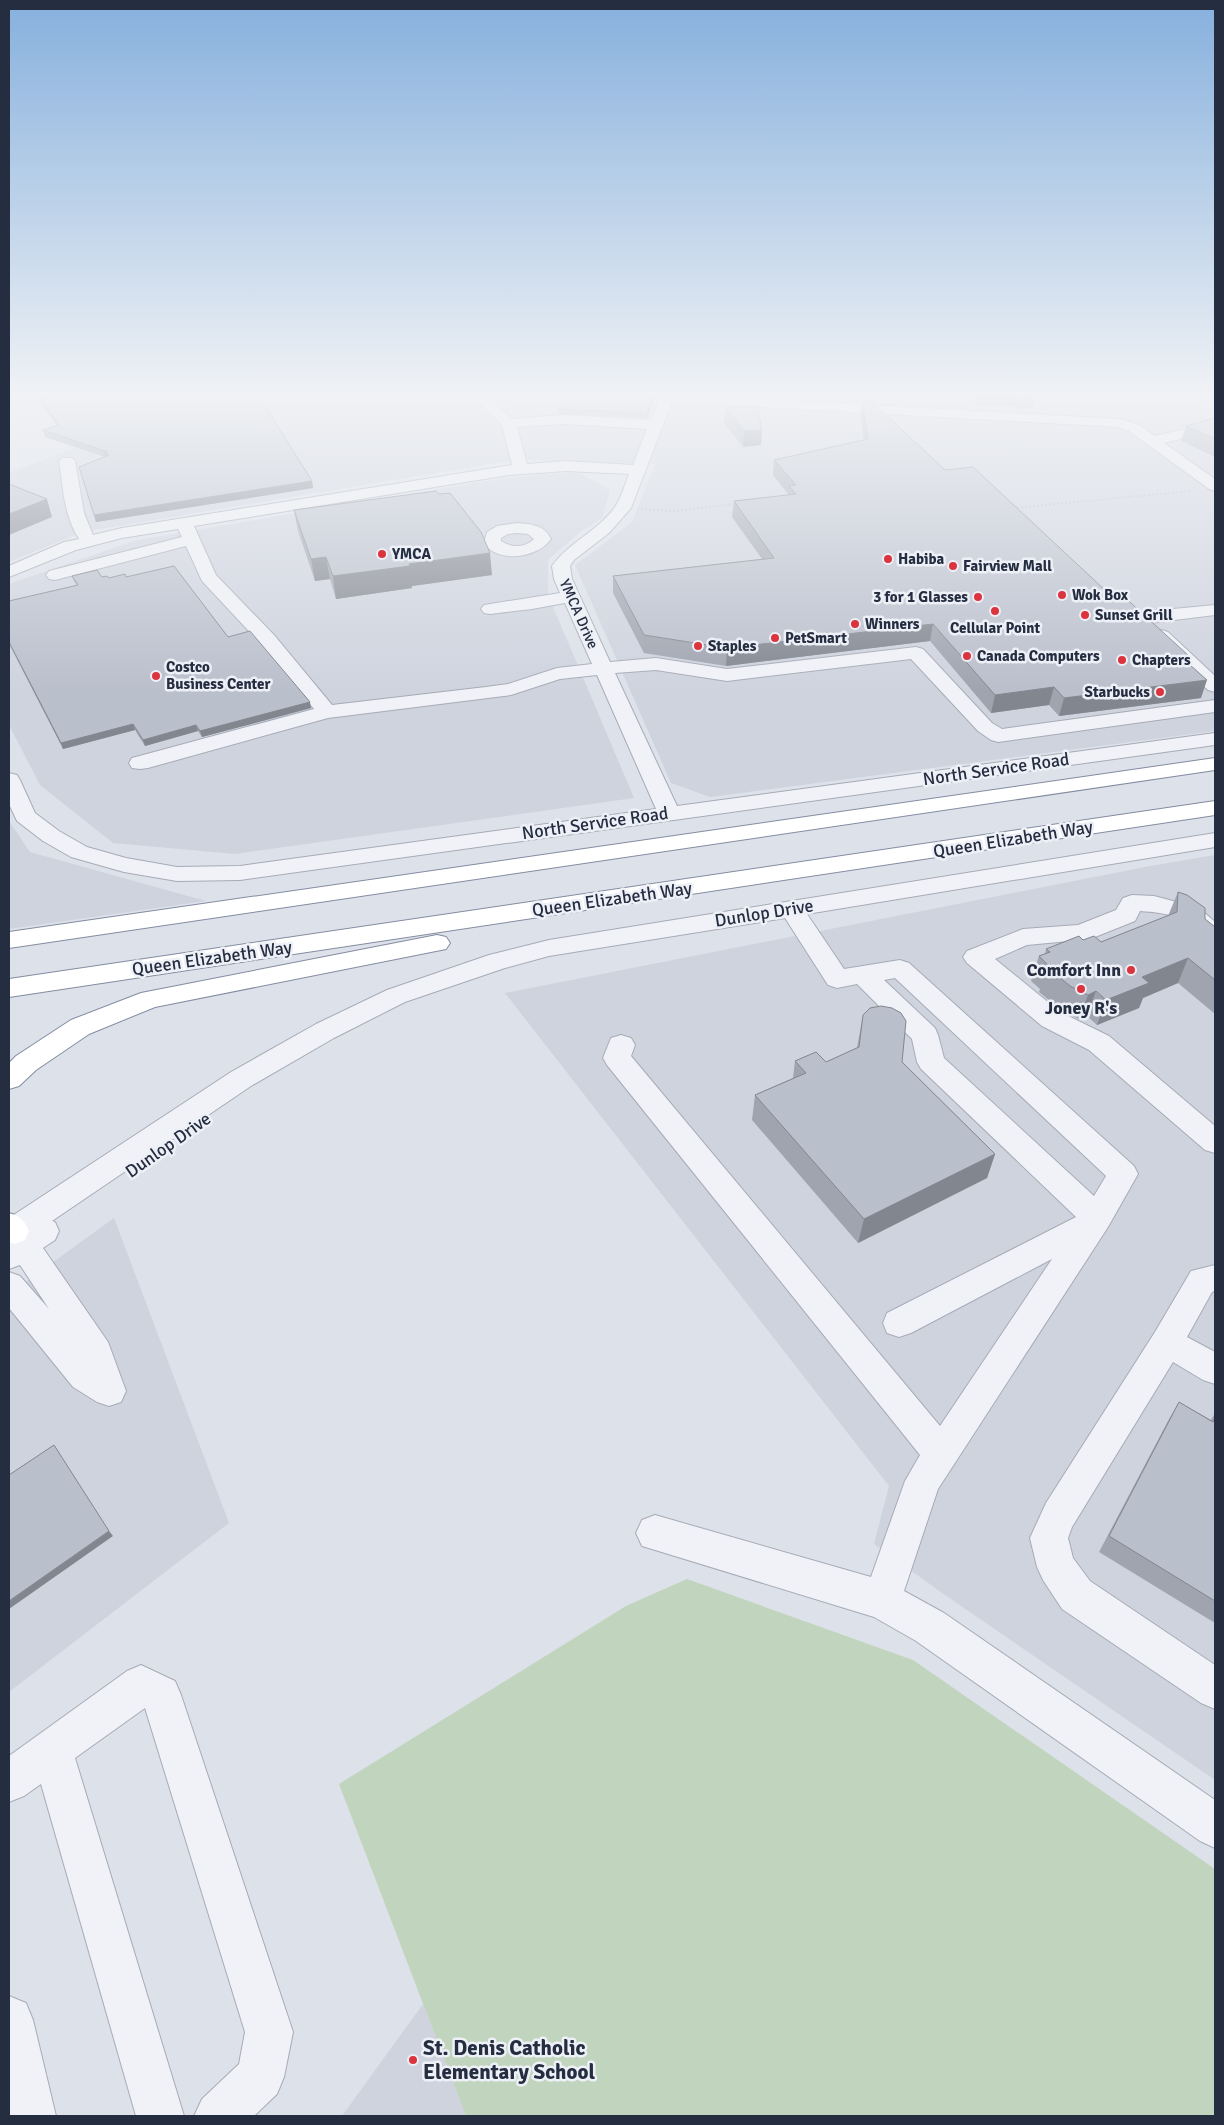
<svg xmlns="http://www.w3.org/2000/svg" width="1224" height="2125" font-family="Signika,sans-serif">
<rect width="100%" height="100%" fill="#dde1e9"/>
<g fill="#cfd3de">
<path d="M214,393H764L943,402L949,393H1173L1215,411V731L710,797L671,783L575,565L632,522L655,464L529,460L490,464L82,532L9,562V473Z"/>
<path d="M579,473L610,490L602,518L580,532L548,560V595L634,798L235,854L113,843L40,785L9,725V584L137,540L499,479L542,474Z"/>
<path d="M9,821L30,852L206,901L9,929Z"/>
<path d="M1215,855V1780L945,1595L874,1544L889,1486L505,993L1150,866Z"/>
<path d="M114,1218L229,1523L9,1692V1294Z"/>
<path d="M423,2004L466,2116H342Z"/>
</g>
<path fill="#c1d4bd" d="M687,1579L913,1660L1215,1869V2116H466L339,1784L626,1606Z"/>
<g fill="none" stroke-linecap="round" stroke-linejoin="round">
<defs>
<g id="minor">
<path d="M468,393H483L512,419L564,415L651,420L660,398L667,394L1120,419L1139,425L1155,436L1215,422V430L1164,443L1215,479V491L1209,489L1129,431L1118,427L672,402L631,508L609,533L574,560L570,566L572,579L610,662L656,658L727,669L916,647L923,649L992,723L1002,729L1215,700V712L998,742L991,740L978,731L911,659L727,681L656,670L615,673L677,806L1215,733V745L240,880L177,881L124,872L71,857L43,841L17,821L9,804V773L17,775L20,780L35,813L59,831L87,847L126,858L177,867L240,866L656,809L597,675L560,679L511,695L328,718L148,768L140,769L132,768L129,763L132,758L314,709L260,643L202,581L186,546L55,580L49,579L46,575L49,571L182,537L178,529L122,538L76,550L9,577V566L64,542L79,539C64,516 63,488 59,461L62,458H72L75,461L84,513L93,535L122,528L512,465L502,425ZM564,424L647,429L633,465L566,461L527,464L517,427ZM566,471L629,474C625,484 621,498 615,507C598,531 569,542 552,566L554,579L560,593L490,604L484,605L481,609L484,613L490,614L532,609L565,603L592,664L557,668L508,684L486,687L332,705L274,635L216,575L194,526L509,475Z"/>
<path d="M517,523C531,524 545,525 551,539C538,558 498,564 484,543L487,532L497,526ZM517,533L528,534L534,539C525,548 512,548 501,541V538L508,534Z"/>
<path d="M1215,605V615L1142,624L1135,622L1133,618L1135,614L1142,612Z"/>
<path d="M1161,630L1168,632L1215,676V692L1208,690L1154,640L1152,636L1154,632Z"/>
<path d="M1215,833V847L807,914L844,969L900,960L909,963L1134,1166L1138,1174L1108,1227L938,1489L904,1591L944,1613L1215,1800V1848L1200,1841L916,1641L874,1617L642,1546L636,1533L642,1520L655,1515L871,1577L905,1481L920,1455L607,1065L603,1058L611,1038L621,1035L631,1038L635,1045L631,1056L940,1426L1052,1259L911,1333L899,1337L887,1333L883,1323L887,1313L1076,1217L921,1069L917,1062L912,1039L857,984L837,988L828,985L785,918L549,956L505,968L405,1002L334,1038L251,1086L52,1221L55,1222L59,1231L55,1240L43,1248L108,1342L126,1391L121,1402L109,1406L97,1402L73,1387L9,1308V1272L20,1276L49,1309L20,1265L9,1269V1218L231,1072L316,1024L387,990L489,955L549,940ZM895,978L1106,1176L1094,1196L944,1058L938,1035L935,1028L884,980Z"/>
<path d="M1132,895L1154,896L1199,908L1215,922V942C1201,939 1194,928 1183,921C1171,913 1153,912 1140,911L1135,921L1090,939L1027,945L995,959L1060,1012L1109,1036L1215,1126V1153L1205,1150L1089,1050L1042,1026L967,963L963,957L967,951L1023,929L1078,925L1116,910L1123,898Z"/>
<path d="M1215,1265V1291L1212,1292L1187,1337L1215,1352V1384L1203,1380L1173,1362L1072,1527L1068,1538L1073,1558L1090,1581L1215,1665V1709L1201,1703L1062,1609L1043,1580L1037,1567L1030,1538L1046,1503L1155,1332L1191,1271Z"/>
<path d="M141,1665L175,1681L181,1695L293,2032L284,2077L277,2094L254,2116H194L202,2099L239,2064L245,2032L145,1708L75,1758L184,2116H136L41,1784L24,1796L9,1802V1756L127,1671Z"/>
<path d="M9,1996L26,2003L33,2020L56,2116H9Z"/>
</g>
<path id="major" d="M1195,393L1215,394V403L1197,396Z"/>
<g id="highway">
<path d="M1215,758V770L9,948V932Z"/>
<path d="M1215,801V815L9,997V979Z"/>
<path d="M437,935L446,937L450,943L446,949L155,1007L89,1034L36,1070L19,1086L9,1089V1063L16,1056L71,1020L141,993Z"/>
<path d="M9,1213C20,1216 24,1220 29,1231L25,1240L14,1244L9,1242Z"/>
</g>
</defs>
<use href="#minor" stroke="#a6abb7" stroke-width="2"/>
<use href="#major" stroke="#9ba4b6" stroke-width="2"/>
<use href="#highway" stroke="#838ca1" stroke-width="2"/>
<g stroke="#bbbfc8" stroke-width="2" stroke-dasharray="2 2" stroke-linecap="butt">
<path d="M1013,508L1191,491"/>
<path d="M641,509L672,511L737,504"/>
</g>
<use href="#minor" fill="#f0f2f7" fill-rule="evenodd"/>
<use href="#major" fill="#fff" fill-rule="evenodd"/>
<use href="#highway" fill="#fff" fill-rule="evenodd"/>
</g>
<g fill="#a0a4af">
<path d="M33,393H257L312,481L313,488L96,522L79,467L105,457L45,437L43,430L57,426Z"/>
<path d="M567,393H656L647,418L559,414V409Z"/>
<path d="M917,393H936L925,396Z"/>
<path d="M973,393H1036L1033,408L975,405Z"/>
<path d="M862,400L945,470L1107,592L1189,656L1187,662L1201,698L1059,716L1049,705L991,713L930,641L726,666L644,653L613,593V576L762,559L732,517L734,501L788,495V494L773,475L774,460L864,440L860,415Z"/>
<path d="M725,408L761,445L743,447L724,423Z"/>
<path d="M1215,418V457L1181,441L1186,426Z"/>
<path d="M294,510L492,575L412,586V588L336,599L330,579L315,581L298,531Z"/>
<path d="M72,576L102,577L109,578L126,577L228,637L311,708L202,737L198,731L145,746L135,730L63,749L9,644V601L77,585L74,581Z"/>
<path d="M1178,892L1205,919L1215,927V1014L1178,983L1143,998L1139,1008L1097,1025L1087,1016L1079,1019L1061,1010L1039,992L1040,989L1031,981L1039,956L1045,954L1046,949L1083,940L1101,942L1168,916Z"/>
<path d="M863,1015L902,1062L995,1154L987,1178L858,1243L752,1120L755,1095L793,1078L795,1061L826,1062L857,1048Z"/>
<path d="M1179,1402L1211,1420L1215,1413V1623L1099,1552L1169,1419Z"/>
</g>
<g fill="#82868f">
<path d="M654,393H656L647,418V413Z"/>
<path d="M926,393H936L925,396Z"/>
<path d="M762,430L761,445L743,447L744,431Z"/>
<path d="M312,481L313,488L96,522L94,515Z"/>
<path d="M47,499L52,517L9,535V514Z"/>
<path d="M490,553L492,575L412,586V588L336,599L333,576L409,564Z"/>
<path d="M326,557L330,579L315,581L311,559Z"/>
<path d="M933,624L930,641L726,666L727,648Z"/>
<path d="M1207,680L1201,698L1059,716L1064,698Z"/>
<path d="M1054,687L1049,705L991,713L995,695Z"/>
<path d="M310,702L311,708L202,737L200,731Z"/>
<path d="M133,724L135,730L63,749L61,743Z"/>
<path d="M196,725L198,731L145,746L143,740Z"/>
<path d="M1188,958L1178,983L1143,998L1139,1008L1097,1025L1106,1000L1142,977Z"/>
<path d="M1096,991L1087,1016L1079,1019L1088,995Z"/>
<path d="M995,1154L987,1178L858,1243L864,1219Z"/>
<path d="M109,1531L113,1536L9,1609V1601Z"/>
</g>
<g fill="#babfcc" stroke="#82868f">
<path d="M36,393H257L312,481L94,515L79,467L109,455L104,454L108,452L43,430L59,425Z"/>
<path d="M567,393H654L647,413L559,409Z"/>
<path d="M862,400L871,401L945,470L973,467L1107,592L1115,591L1120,593L1189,656L1181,657L1207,680L1064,698L1054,687L995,695L933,624L727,648L644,635L613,576L774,558L734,501L796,494L789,486L796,485L774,460L868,439Z"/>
<path d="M757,406L762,430L744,431L725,408Z"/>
<path d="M1215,418V439L1186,426Z"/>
<path d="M9,484L47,499L9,514Z"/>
<path d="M436,491L439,494L450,493L481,532L490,553L409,564L410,566L333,576L326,557L311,559L294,510Z"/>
<path d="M174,566L228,637L250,631L310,702L200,731L196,725L143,740L133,724L61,743L9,642V601L78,585L72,576L97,570L102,577L107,576L109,578L125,574L126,577Z"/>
<path d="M1178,892L1187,895L1205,908V919L1215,927V980L1188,958L1142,977L1149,983L1106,1000L1096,991L1088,995L1070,986L1047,967L1049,966L1039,956L1050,952L1046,949L1079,936L1083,940L1094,936L1101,942L1177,912Z"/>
<path d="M881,1006L892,1008L901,1013L906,1021L902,1062L995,1154L864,1219L755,1095L806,1073L795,1061L816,1052L826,1062L859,1047L863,1015L870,1008Z"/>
<path d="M1179,1402L1213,1422L1215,1418V1601L1109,1536Z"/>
<path d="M54,1445L109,1531L9,1601V1475Z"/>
</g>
<linearGradient id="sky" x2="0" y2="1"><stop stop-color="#86b0dd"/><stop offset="0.57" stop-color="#f0f2f5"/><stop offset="1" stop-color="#f0f2f5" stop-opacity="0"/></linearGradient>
<rect width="1224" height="691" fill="url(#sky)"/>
<g fill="#dc343f" stroke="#edf0f6" stroke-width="2">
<circle cx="382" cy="554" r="5"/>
<circle cx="888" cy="559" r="5"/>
<circle cx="953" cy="566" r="5"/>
<circle cx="1062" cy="595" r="5"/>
<circle cx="978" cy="597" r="5"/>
<circle cx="995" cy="611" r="5"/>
<circle cx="1085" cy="615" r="5"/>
<circle cx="855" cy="624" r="5"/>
<circle cx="775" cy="638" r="5"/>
<circle cx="698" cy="646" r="5"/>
<circle cx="967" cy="656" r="5"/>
<circle cx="1122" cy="660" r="5"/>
<circle cx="156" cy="676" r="5"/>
<circle cx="1160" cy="692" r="5"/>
<circle cx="1131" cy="970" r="5"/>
<circle cx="1081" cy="989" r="5"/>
<circle cx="413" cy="2060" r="5"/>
</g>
<g text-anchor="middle" stroke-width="5" stroke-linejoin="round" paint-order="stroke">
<g font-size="15" font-weight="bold" fill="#252d41" stroke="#edf0f6" text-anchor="start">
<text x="392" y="559">YMCA</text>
<text x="898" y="564">Habiba</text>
<text x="963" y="571">Fairview Mall</text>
<text x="1072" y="600">Wok Box</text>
<text x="968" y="602" text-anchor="end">3 for 1 Glasses</text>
<text x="1095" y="620">Sunset Grill</text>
<text x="865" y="629">Winners</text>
<text x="995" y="633" text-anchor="middle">Cellular Point</text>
<text x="785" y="643">PetSmart</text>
<text x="708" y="651">Staples</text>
<text x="977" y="661">Canada Computers</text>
<text x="1132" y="665">Chapters</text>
<text x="166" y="672">Costco<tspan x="166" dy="17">Business Center</tspan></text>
<text x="1150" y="697" text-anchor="end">Starbucks</text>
</g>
<g font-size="15" fill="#252d41" stroke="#edf0f6">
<text transform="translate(579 614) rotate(66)" y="5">YMCA Drive</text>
</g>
<g font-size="18" fill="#252d41" stroke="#edf0f6">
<text transform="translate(996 769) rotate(-8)" y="6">North Service Road</text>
<text transform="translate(595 823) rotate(-8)" y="6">North Service Road</text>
<text transform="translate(1013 839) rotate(-9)" y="6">Queen Elizabeth Way</text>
<text transform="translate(612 899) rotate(-8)" y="6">Queen Elizabeth Way</text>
<text transform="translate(764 913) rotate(-9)" y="6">Dunlop Drive</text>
<text transform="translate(212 958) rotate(-8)" y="6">Queen Elizabeth Way</text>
<text transform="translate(168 1145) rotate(-35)" y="6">Dunlop Drive</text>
</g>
<g font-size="18" font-weight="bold" fill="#252d41" stroke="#edf0f6" text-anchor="end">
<text x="1121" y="976">Comfort Inn</text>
<text x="1081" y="1014" text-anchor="middle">Joney R's</text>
</g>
<g font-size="21" font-weight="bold" fill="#252d41" stroke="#edf0f6" text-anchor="start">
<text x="423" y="2055">St. Denis Catholic<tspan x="423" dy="24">Elementary School</tspan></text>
</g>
</g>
<rect width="1224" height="2125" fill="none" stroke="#252d41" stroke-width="20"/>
</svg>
